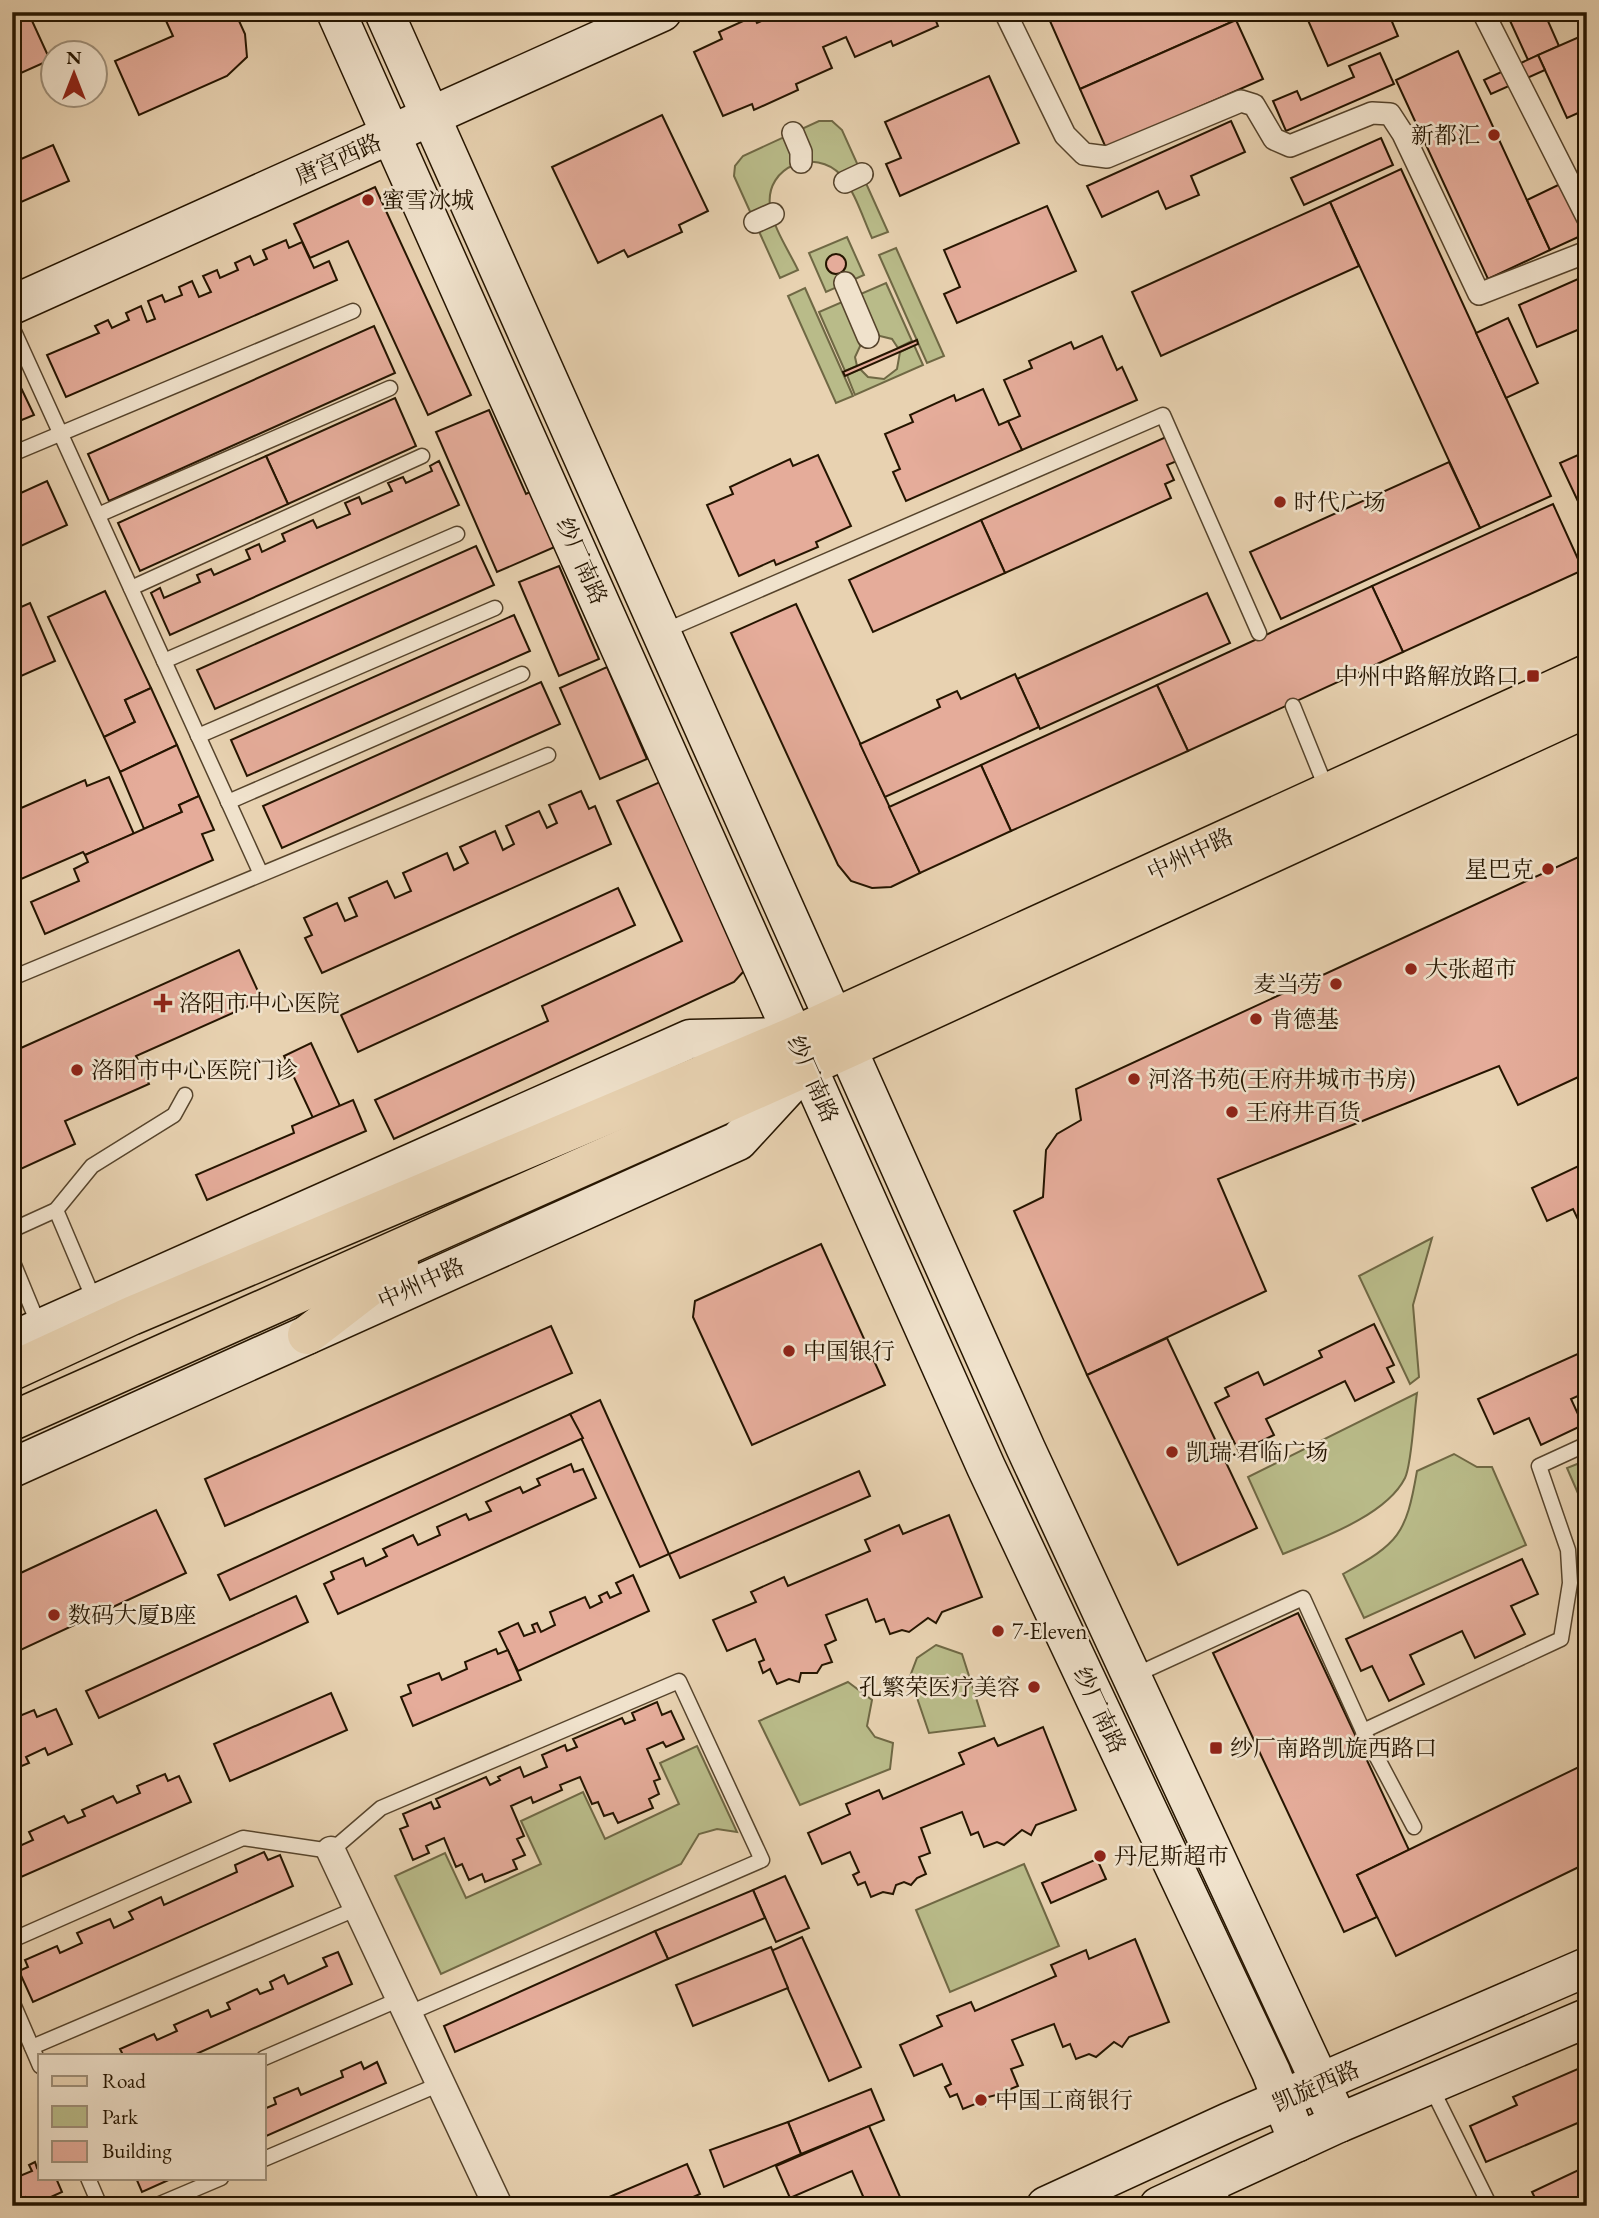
<svg xmlns="http://www.w3.org/2000/svg" width="1599" height="2218" font-family="'EB Garamond','Noto Serif SC',serif">
<rect width="100%" height="100%" fill="#e8d2b1"/>
<filter id="stains"><feTurbulence type="fractalNoise" baseFrequency=".00286" numOctaves="4"/><feColorMatrix values="0 0 0 0 .2 0 0 0 0 .09 0 0 0 0 .02 0 0 0 .5 -.17"/></filter>
<radialGradient id="worn" r=".72"><stop offset=".6" stop-color="#630" stop-opacity="0"/><stop offset="1" stop-color="#630" stop-opacity=".3"/></radialGradient>
<g fill="#b9bb89" stroke="#6f6844" stroke-width="2">
<path d="M819,121H832L842,130L888,232L872,238C863,218 855,192 841,175C815,147 765,166 770,206C773,228 789,251 798,270L780,278L734,176L735,166L743,156Z"/>
<path d="M847,237L864,275L826,292L809,253Z"/>
<path d="M896,248L944,356L927,363L879,255Z"/>
<path d="M886,283L912,341L898,348L892,339L876,335L862,342L855,357L857,366L845,371L819,312Z"/>
<path d="M805,288L853,396L836,403L788,296Z"/>
<path d="M914,345L923,365L855,395L847,375L860,369L868,377L884,379L897,369L900,352Z"/>
<path d="M1432,1238L1413,1305L1419,1377L1410,1384L1359,1276Z"/>
<path d="M1417,1393C1414,1412 1412,1464 1405,1478C1386,1516 1319,1539 1283,1554L1248,1477Z"/>
<path d="M1454,1454L1477,1467H1492L1526,1545L1364,1618L1343,1574C1399,1543 1406,1535 1417,1471Z"/>
<path d="M1587,1460V1514L1567,1468Z"/>
<path d="M936,1645L962,1654L985,1726L929,1733L915,1692L906,1687L917,1658Z"/>
<path d="M848,1682L872,1700L867,1726L875,1737L893,1743L890,1769L800,1805L759,1721Z"/>
<path d="M697,1746L737,1832L717,1829L699,1834L681,1864L441,1974L395,1876L445,1853L466,1898L541,1864L521,1821L583,1792L605,1839L679,1804L660,1763Z"/>
<path d="M1024,1864L1059,1946L950,1992L916,1910Z"/>
</g>
<g fill="#e5ac9a" stroke="#251500" stroke-width="2">
<path d="M12,12H28L50,60L12,77Z"/>
<path d="M162,12H235L245,34L247,57L227,76L139,115L115,61L173,36Z"/>
<path d="M771,12H955L936,21L938,26L893,46L891,41L855,57L846,37L823,47L832,68L796,84L798,90L754,110L752,104L723,116L694,52L722,39L719,32L754,16L757,23L773,16Z"/>
<path d="M1046,12H1233L1236,20L1080,89Z"/>
<path d="M1320,12H1388L1398,36L1328,66L1307,18Z"/>
<path d="M1506,12H1544L1559,46L1528,60Z"/>
<path d="M1236,20L1263,79L1106,148L1080,89Z"/>
<path d="M1586,34L1587,109L1567,118L1538,55Z"/>
<path d="M1458,51L1550,250L1488,279L1396,80Z"/>
<path d="M1380,53L1394,84L1286,131L1273,101L1297,91L1301,100L1354,77L1349,66Z"/>
<path d="M1538,55L1545,70L1491,94L1484,80Z"/>
<path d="M989,76L1019,143L900,196L886,164L901,158L885,122Z"/>
<path d="M662,115L708,211L679,225L682,232L628,257L624,250L598,263L552,167Z"/>
<path d="M1231,121L1245,152L1191,176L1199,195L1166,209L1158,191L1102,217L1087,186Z"/>
<path d="M1381,138L1393,165L1304,205L1291,178Z"/>
<path d="M53,145L69,181L12,206V163Z"/>
<path d="M1401,169L1551,496L1480,528L1330,202Z"/>
<path d="M1581,174H1587V233L1550,250L1527,200Z"/>
<path d="M375,187L471,395L428,415L348,241L310,258L294,224Z"/>
<path d="M1330,202L1359,266L1161,356L1132,292Z"/>
<path d="M1047,206L1076,271L957,323L944,294L960,287L944,250Z"/>
<path d="M286,240L289,248L302,242L314,268L329,261L337,280L66,397L47,355L99,333L95,326L108,320L112,328L129,320L126,313L141,306L147,322L155,319L148,301L162,295L165,302L182,295L179,287L192,281L199,297L211,292L203,276L217,270L220,278L238,270L235,263L250,256L254,265L267,259L263,250Z"/>
<circle cx="836" cy="264" r="10"/>
<path d="M1587,275V326L1537,347L1519,305Z"/>
<path d="M1508,318L1538,383L1506,398L1476,333Z"/>
<path d="M374,326L395,373L109,501L88,454Z"/>
<path d="M1102,336L1117,370L1122,367L1137,400L1022,450L1008,421L1020,416L1004,380L1032,368L1029,361L1071,342L1074,349Z"/>
<path d="M917,340L918,344L845,376L843,372Z"/>
<path d="M12,369L34,415L12,424Z"/>
<path d="M983,389L999,425L1008,421L1022,450L906,501L893,472L900,469L885,434L913,422L910,415L954,395L956,401Z"/>
<path d="M395,398L416,446L288,504L266,456Z"/>
<path d="M489,410L526,494L532,491L557,546L497,572L436,432Z"/>
<path d="M1166,437L1177,461L1167,465L1174,480L1165,484L1171,498L1005,573L981,520Z"/>
<path d="M1587,451V510L1583,512L1560,463Z"/>
<path d="M818,455L851,526L816,542L818,547L776,565L774,560L739,576L707,505L733,494L730,487L790,459L793,466Z"/>
<path d="M266,456L288,504L140,571L118,523Z"/>
<path d="M439,461L459,505L170,635L151,593L160,588L164,598L200,582L197,575L211,569L214,575L250,559L246,550L259,544L262,552L285,541L282,534L313,520L317,528L350,514L345,503L359,497L362,504L392,491L388,483L403,477L406,483L432,471L430,466Z"/>
<path d="M1449,462L1480,528L1281,619L1250,552Z"/>
<path d="M47,481L67,525L12,550V497Z"/>
<path d="M1553,504L1583,570L1403,652L1372,586Z"/>
<path d="M981,520L1005,573L873,632L849,580Z"/>
<path d="M476,546L494,585L215,709L197,670Z"/>
<path d="M559,566L599,659L559,676L519,582Z"/>
<path d="M1372,586L1403,652L1188,751L1157,685Z"/>
<path d="M105,591L151,688L125,700L135,722L104,737L48,617Z"/>
<path d="M1207,593L1230,643L1040,729L1017,679Z"/>
<path d="M30,603L55,661L12,680V611Z"/>
<path d="M796,604L920,873L891,887L872,888L851,881L838,865L731,633Z"/>
<path d="M514,615L530,651L247,776L231,740Z"/>
<path d="M607,667L647,759L600,779L560,688Z"/>
<path d="M1015,674L1039,727L885,797L860,744L940,707L937,700L957,691L961,699Z"/>
<path d="M541,682L560,724L282,848L263,806Z"/>
<path d="M1157,685L1188,751L1011,831L981,765Z"/>
<path d="M151,688L177,745L120,772L104,737L135,722L125,700Z"/>
<path d="M177,745L199,796L179,805L182,812L144,829L120,772Z"/>
<path d="M981,765L1011,831L920,873L889,807Z"/>
<path d="M109,777L134,834L85,855L83,852L12,883V812L85,780L87,786Z"/>
<path d="M660,782L744,971L734,982L394,1139L375,1100L548,1021L542,1006L682,941L617,801Z"/>
<path d="M581,791L589,809L595,806L611,844L322,973L305,938L312,935L304,918L337,903L345,921L357,916L349,898L387,881L395,898L411,891L403,873L447,853L454,870L468,863L460,847L495,831L503,850L514,844L506,826L539,811L547,828L557,823L549,805Z"/>
<path d="M199,796L214,830L202,834L213,860L45,934L31,902L79,881L74,869L88,862L85,855L182,812L179,805Z"/>
<path d="M1587,853V1073L1518,1105L1499,1066L1218,1179L1266,1291L1087,1375L1014,1211L1043,1197L1046,1150L1057,1134L1081,1120L1076,1089Z"/>
<path d="M618,888L635,925L358,1052L341,1015Z"/>
<path d="M239,950L262,1000L136,1056L149,1084L65,1121L75,1144L12,1173V1052Z"/>
<path d="M311,1043L340,1106L313,1118L284,1056Z"/>
<path d="M353,1100L366,1131L207,1200L196,1175L294,1133L292,1126Z"/>
<path d="M1587,1162V1238L1573,1209L1547,1221L1532,1188Z"/>
<path d="M821,1244L885,1385L752,1445L693,1317L695,1301Z"/>
<path d="M1374,1324L1394,1365L1387,1368L1394,1382L1355,1401L1345,1381L1266,1419L1274,1435L1239,1452L1215,1403L1229,1396L1225,1388L1258,1372L1264,1385L1322,1357L1319,1351Z"/>
<path d="M551,1326L572,1373L225,1526L205,1479Z"/>
<path d="M1167,1338L1257,1528L1178,1565L1087,1375Z"/>
<path d="M1582,1352L1587,1362V1392L1571,1399L1583,1425L1541,1445L1529,1418L1494,1434L1478,1399Z"/>
<path d="M600,1400L669,1554L640,1567L570,1414Z"/>
<path d="M570,1414L583,1438L230,1600L218,1575Z"/>
<path d="M571,1464L574,1472L583,1469L596,1498L338,1614L324,1584L334,1579L331,1572L363,1558L366,1566L387,1556L383,1549L413,1535L418,1545L440,1535L437,1527L466,1514L469,1520L491,1511L486,1502L520,1487L523,1493L540,1485L537,1479Z"/>
<path d="M859,1471L870,1496L680,1578L669,1554Z"/>
<path d="M156,1510L186,1573L12,1654V1577Z"/>
<path d="M949,1515L982,1597L942,1612L936,1623L928,1618L909,1632L902,1630L890,1634L884,1619L876,1622L867,1599L826,1615L836,1640L825,1645L832,1662L822,1665L817,1673H801L799,1682L789,1679L777,1684L770,1669L763,1673L759,1662L764,1660L755,1639L727,1651L713,1620L756,1602L751,1592L784,1577L788,1586L870,1551L865,1540L899,1525L903,1534Z"/>
<path d="M1522,1559L1538,1594L1511,1606L1525,1634L1475,1658L1462,1631L1410,1655L1424,1684L1389,1701L1372,1666L1361,1671L1346,1639Z"/>
<path d="M633,1575L649,1611L518,1671L499,1632L518,1623L524,1636L535,1632L532,1625L537,1623L541,1632L555,1625L550,1612L585,1597L590,1608L602,1602L599,1596L607,1592L610,1598L621,1593L616,1583Z"/>
<path d="M296,1596L308,1622L99,1718L86,1691Z"/>
<path d="M1298,1613L1409,1850L1357,1875L1377,1917L1344,1932L1213,1653Z"/>
<path d="M496,1649L498,1654L508,1650L521,1680L413,1726L401,1697L411,1693L408,1685L439,1673L442,1680L467,1669L465,1662Z"/>
<path d="M331,1693L347,1730L230,1781L214,1744Z"/>
<path d="M657,1702L662,1715L671,1711L684,1739L666,1747L663,1742L647,1749L660,1779L654,1781L659,1794L649,1799L653,1808L618,1823L613,1813L604,1816L598,1802L592,1804L580,1777L560,1785L562,1790L533,1803L531,1797L511,1806L524,1836L517,1839L525,1855L513,1860L517,1869L485,1882L482,1874L469,1880L462,1864L456,1867L444,1838L426,1846L429,1853L413,1860L400,1829L408,1826L403,1814L431,1802L434,1809L440,1807L436,1799L486,1777L490,1785L500,1780L498,1777L520,1767L524,1777L547,1767L542,1755L565,1745L567,1751L577,1747L573,1739L622,1718L625,1724L635,1720L632,1713Z"/>
<path d="M56,1709L72,1744L48,1755L45,1748L26,1757L29,1763L12,1770V1728L16,1726L12,1719L34,1710L37,1717Z"/>
<path d="M1043,1727L1076,1810L1036,1825L1031,1835L1022,1830L1004,1845L997,1842L984,1847L978,1832L971,1835L962,1812L921,1828L930,1853L919,1857L926,1874L917,1878L911,1885L904,1882L896,1885L893,1894L883,1892L871,1897L865,1882L858,1885L853,1875L859,1872L850,1852L822,1864L808,1833L850,1814L846,1804L879,1790L883,1799L964,1764L959,1753L994,1738L998,1746Z"/>
<path d="M1587,1763V1863L1396,1956L1357,1875Z"/>
<path d="M165,1774L168,1781L179,1776L191,1802L12,1881V1846L13,1849L33,1840L29,1832L64,1816L68,1823L85,1816L82,1810L113,1796L117,1803L140,1793L137,1786Z"/>
<path d="M264,1852L268,1860L280,1855L293,1886L33,2002L19,1971L28,1967L25,1960L57,1946L60,1953L82,1943L77,1933L110,1919L114,1928L133,1919L129,1912L161,1897L164,1905L237,1872L235,1865Z"/>
<path d="M1097,1859L1106,1879L1051,1903L1042,1883Z"/>
<path d="M785,1876L809,1928L776,1942L753,1890Z"/>
<path d="M753,1890L765,1918L668,1959L655,1931Z"/>
<path d="M655,1931L668,1959L455,2052L444,2026Z"/>
<path d="M802,1937L861,2067L829,2081L771,1951Z"/>
<path d="M1135,1939L1169,2022L1129,2037L1122,2047L1114,2042L1096,2057L1089,2054L1076,2059L1070,2044L1063,2047L1054,2024L1012,2040L1023,2065L1011,2069L1018,2086L1008,2090L1003,2097L996,2095L988,2097L985,2106L975,2104L963,2109L957,2094L950,2097L945,2087L951,2084L942,2064L914,2076L900,2045L942,2026L937,2016L971,2002L975,2011L1056,1976L1051,1965L1086,1950L1089,1959Z"/>
<path d="M771,1947L788,1988L693,2026L676,1985Z"/>
<path d="M338,1952L352,1984L194,2055H123L120,2049L154,2034L157,2040L177,2031L174,2025L208,2010L211,2017L230,2009L227,2003L257,1989L260,1994L273,1989L270,1982L284,1975L288,1984L327,1966L323,1958Z"/>
<path d="M361,2062L364,2069L377,2062L386,2083L264,2137V2109L276,2104L274,2098L298,2088L301,2095L343,2077L341,2071Z"/>
<path d="M1587,2065V2119L1486,2162L1470,2126L1517,2105L1513,2097Z"/>
<path d="M871,2089L884,2120L801,2154L788,2122Z"/>
<path d="M788,2122L801,2154L724,2187L710,2150Z"/>
<path d="M869,2126L904,2206H860L866,2203L852,2171L790,2198L776,2166Z"/>
<path d="M35,2162L37,2168L40,2166V2178H56L62,2192L31,2206L25,2197L12,2203V2172L15,2178L32,2171L29,2165Z"/>
<path d="M687,2164L700,2194L673,2206H588Z"/>
<path d="M1587,2166V2206H1539L1532,2192Z"/>
<path d="M136,2178H173L142,2192Z"/>
</g>
<g fill="none" stroke-linecap="round" stroke-linejoin="round">
<defs>
<g id="service">
<path d="M12,327L261,874"/>
<path d="M12,454L353,311"/>
<path d="M98,515L390,388"/>
<path d="M131,588L422,456"/>
<path d="M662,632L1163,415L1259,633"/>
<path d="M164,661L457,534"/>
<path d="M1293,706L1327,790"/>
<path d="M198,736L495,608"/>
<path d="M228,802L522,674"/>
<path d="M12,978L548,755"/>
<path d="M56,1210L95,1302"/>
<path d="M12,1230L56,1210L92,1166L174,1115L185,1095"/>
<path d="M12,1260L40,1328"/>
<path d="M1133,1676L1303,1598L1363,1731L1414,1827"/>
<path d="M1363,1731L1561,1639L1570,1583L1568,1550L1539,1466L1587,1444"/>
<path d="M12,1940L243,1838L331,1851L381,1808L679,1681L762,1860L407,2014"/>
<path d="M12,2001L40,2066"/>
<path d="M32,2047L358,1908"/>
<path d="M264,2058L400,1999"/>
<path d="M1431,2087L1490,2206"/>
<path d="M264,2159L440,2084"/>
<path d="M88,2178L100,2206"/>
<path d="M1215,2182L1225,2206"/>
<path d="M155,2206L221,2178"/>
</g>
<g id="pedestrian">
<path d="M1005,12L1065,135L1084,154L1107,157L1241,101L1254,105L1274,139L1290,146L1372,113L1390,114L1403,134L1479,294L1587,252"/>
<path d="M1483,12L1587,217"/>
<path d="M793,133L801,152V162"/>
<path d="M845,182L862,174"/>
<path d="M755,222L773,214"/>
<path d="M845,283L868,337"/>
</g>
<path id="minor" d="M331,1851L498,2206"/>
<g id="secondary">
<path d="M336,12L986,1467L1271,2072L1298,2142"/>
<path d="M384,12L1026,1449L1339,2123"/>
<path d="M12,305L662,12"/>
<path d="M12,1341L690,1039L792,1037"/>
<path d="M12,1468L738,1141L807,1066"/>
<path d="M1046,2206L1229,2122L1587,1967"/>
<path d="M1159,2206L1339,2123L1587,2018"/>
</g>
<g id="primary">
<path d="M307,1335L399,1264"/>
<path d="M12,1371L131,1316L794,1036L1587,674"/>
<path d="M12,1421L847,1049L1587,708"/>
</g>
</defs>
<use href="#service" stroke="#56442c" stroke-width="17"/>
<use href="#pedestrian" stroke="#56442c" stroke-width="24"/>
<use href="#minor" stroke="#56442c" stroke-width="31"/>
<use href="#secondary" stroke="#251500" stroke-width="41"/>
<use href="#primary" stroke="#251500" stroke-width="41"/>
<use href="#service" stroke="#f0e2cc" stroke-width="14"/>
<use href="#pedestrian" stroke="#f0e2cc" stroke-width="21"/>
<use href="#minor" stroke="#f0e2cc" stroke-width="28"/>
<use href="#secondary" stroke="#f0e2cc" stroke-width="38"/>
<use href="#primary" stroke="#e8d2b1" stroke-width="38"/>
</g>
<g fill="#8f2418" stroke="#f0e2cc" stroke-width="2.5">
<circle cx="1494" cy="135" r="7"/>
<circle cx="368" cy="200" r="7"/>
<circle cx="1280" cy="502" r="7"/>
<rect x="1526" y="669" width="14" height="14" rx="3.5"/>
<circle cx="1548" cy="869" r="7"/>
<circle cx="1411" cy="969" r="7"/>
<circle cx="1336" cy="984" r="7"/>
<path d="M159.5 992.5h7v7h7v7h-7v7h-7v-7h-7v-7h7z"/>
<circle cx="1256" cy="1019" r="7"/>
<circle cx="77" cy="1070" r="7"/>
<circle cx="1134" cy="1079" r="7"/>
<circle cx="1232" cy="1112" r="7"/>
<circle cx="789" cy="1351" r="7"/>
<circle cx="1172" cy="1452" r="7"/>
<circle cx="54" cy="1615" r="7"/>
<circle cx="998" cy="1631" r="7"/>
<circle cx="1034" cy="1687" r="7"/>
<rect x="1209" y="1741" width="14" height="14" rx="3.5"/>
<circle cx="1100" cy="1856" r="7"/>
<circle cx="981" cy="2100" r="7"/>
</g>
<g text-anchor="middle" stroke-width="5" stroke-linejoin="round" paint-order="stroke">
<g font-size="23" fill="#251500" stroke="#f0e2cc" text-anchor="start">
<text x="1480" y="143" text-anchor="end">新都汇</text>
<text x="382" y="208">蜜雪冰城</text>
<text x="1294" y="510">时代广场</text>
<text x="1519" y="684" text-anchor="end">中州中路解放路口</text>
<text x="1534" y="877" text-anchor="end">星巴克</text>
<text x="1425" y="977">大张超市</text>
<text x="1322" y="992" text-anchor="end">麦当劳</text>
<text x="179" y="1011">洛阳市中心医院</text>
<text x="1270" y="1027">肯德基</text>
<text x="91" y="1078">洛阳市中心医院门诊</text>
<text x="1148" y="1087">河洛书苑(王府井城市书房)</text>
<text x="1246" y="1120">王府井百货</text>
<text x="803" y="1359">中国银行</text>
<text x="1186" y="1460">凯瑞·君临广场</text>
<text x="68" y="1623">数码大厦B座</text>
<text x="1012" y="1639">7-Eleven</text>
<text x="1020" y="1695" text-anchor="end">孔繁荣医疗美容</text>
<text x="1230" y="1756">纱厂南路凯旋西路口</text>
<text x="1114" y="1864">丹尼斯超市</text>
<text x="995" y="2108">中国工商银行</text>
</g>
<g font-size="23" fill="#251500" stroke="#f0e2cc">
<text transform="translate(338 159) rotate(-24)" y="8">唐宫西路</text>
<text transform="translate(582 561) rotate(66)" y="8">纱厂南路</text>
<text transform="translate(1190 854) rotate(-25)" y="8">中州中路</text>
<text transform="translate(813 1079) rotate(66)" y="8">纱厂南路</text>
<text transform="translate(421 1283) rotate(-24)" y="8">中州中路</text>
<text transform="translate(1100 1710) rotate(65)" y="8">纱厂南路</text>
<text transform="translate(1316 2086) rotate(-24)" y="8">凯旋西路</text>
</g>
</g>
<rect width="1599" height="2218" fill="none" stroke="#e8d2b1" stroke-width="42"/>
<rect x="14" y="14" width="1571" height="2190" fill="none" stroke="#251500" stroke-width="3.5"/>
<rect x="21" y="21" width="1557" height="2176" fill="none" stroke="#251500" stroke-width="2"/>
<rect x="38" y="2054" width="228" height="126" fill="#f0e2cc" stroke="#9f907a" stroke-width="2"/>
<rect x="52" y="2076" width="35" height="10" fill="#e8d2b1" stroke="#9f907a" stroke-width="2"/>
<text x="102" y="2088" font-size="21" fill="#251500">Road</text>
<rect x="52" y="2106" width="35" height="21" fill="#b9bb89" stroke="#9f907a" stroke-width="2"/>
<text x="102" y="2124" font-size="21" fill="#251500">Park</text>
<rect x="52" y="2141" width="35" height="21" fill="#e5ac9a" stroke="#9f907a" stroke-width="2"/>
<text x="102" y="2158" font-size="21" fill="#251500">Building</text>
<g transform="translate(74 74)"><circle r="33" fill="#f0e2cc" stroke="#9f907a" stroke-width="2"/>
<path d="M0-5L12 26L0 18L-12 26Z" fill="#8f2418"/>
<text y="-10" font-size="19" font-weight="bold" text-anchor="middle" fill="#251500">N</text>
</g>
<rect width="100%" height="100%" filter="url(#stains)"/>
<rect width="100%" height="100%" fill="url(#worn)"/>
</svg>
